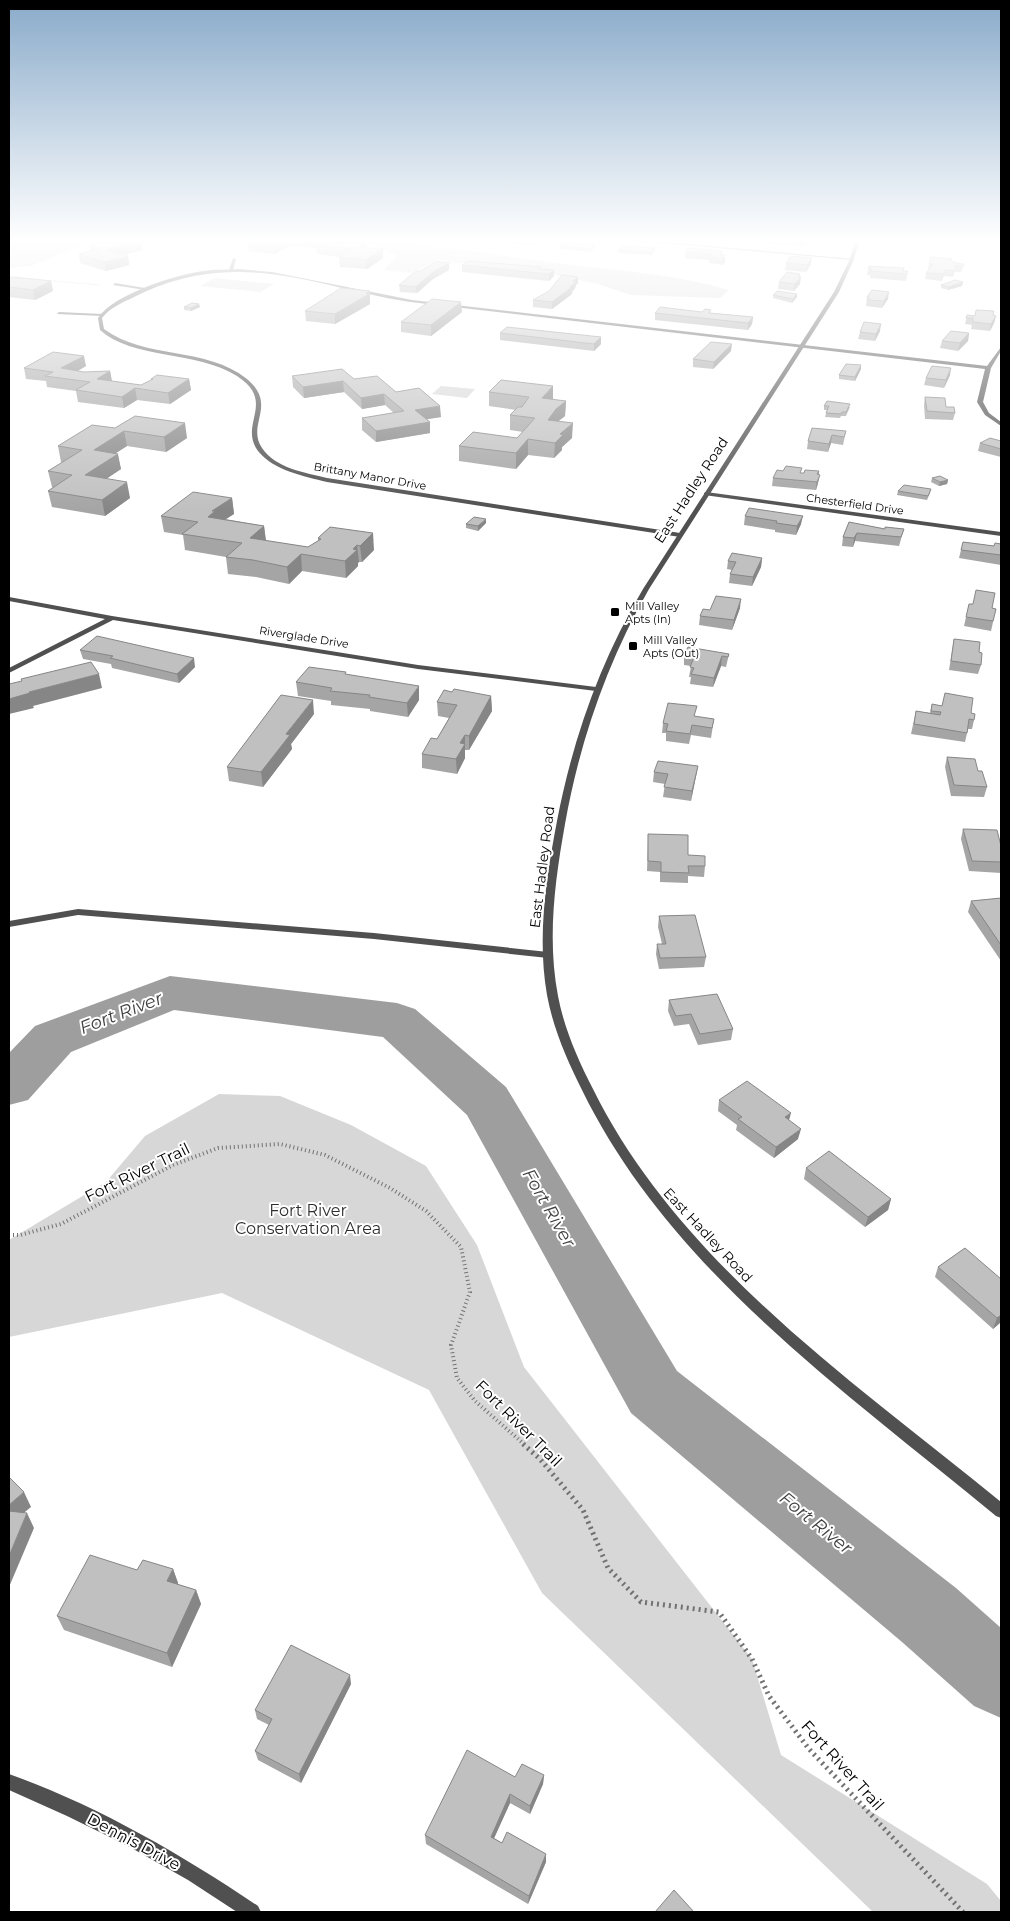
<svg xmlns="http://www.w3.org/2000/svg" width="1010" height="1921" font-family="Montserrat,sans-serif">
<rect width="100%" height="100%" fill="#fff"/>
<g fill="#d7d7d7">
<path d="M9,242H90L31,266L9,268Z"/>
<path d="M356,242C426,242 495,255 564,264C620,271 675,274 729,290L720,298L631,295L598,284L541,272L462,263L430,264L411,273L384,270L397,256L375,245Z"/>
<path d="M215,278L274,284L260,292L200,286Z"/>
<path d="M441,386L475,389L467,398L432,394Z"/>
<path d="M219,1094L280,1096L351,1125L426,1166L477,1245L524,1367L752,1659L781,1755L987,1884L1001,1901V1912H873L542,1593L429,1390L222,1293L9,1337V1240L106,1182L145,1136Z"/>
</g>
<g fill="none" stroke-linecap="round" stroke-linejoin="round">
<path fill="#9e9e9e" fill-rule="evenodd" d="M170,976L397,1003L415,1009L506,1087L677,1371L956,1588L1001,1628V1718L974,1706L902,1642L631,1413L467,1115L383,1037L174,1010L71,1052L28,1100L9,1105V1053L35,1026Z"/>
<path stroke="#727272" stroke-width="1" stroke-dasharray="0.5 1" stroke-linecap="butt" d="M9,277L100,285"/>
<path stroke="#727272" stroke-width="4" stroke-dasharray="1 3" stroke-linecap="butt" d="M9,1235H20L61,1224L173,1165L218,1148L280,1144L325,1155L390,1188L426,1211L461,1247L470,1292L451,1345L457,1378L475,1401L525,1445"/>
<path stroke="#727272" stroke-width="5" stroke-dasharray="2 4" stroke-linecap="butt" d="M523,1444L540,1459L583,1510L608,1568L641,1602L719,1612L752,1659L769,1696L809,1749L963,1912"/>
<g fill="#505050" fill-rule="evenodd">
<path d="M233,258L236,259L233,270L231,271L229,270Z"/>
<path d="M115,283L145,288L147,289L145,290L113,285Z"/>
<path d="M59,312L102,314L104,315L102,316L57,314Z"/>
<path d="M78,909L374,933L548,952L553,955L548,958L374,939L78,915L9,927V921Z"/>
</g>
<g fill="#505050" fill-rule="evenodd">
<path d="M649,242H666L854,259L852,260Z"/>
<path d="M238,269L272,272L412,300L987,366L1001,347V351L991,368L983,402L989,413L1001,422V426L985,415L977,402L985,369C796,347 608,325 419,303C358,296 298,271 236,272C199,272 165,281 132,298C121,303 110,308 102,318L104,329C146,360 206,346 247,379C278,405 246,424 262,448C275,468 306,473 327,478L680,533L683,535L680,537L327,482C304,476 274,471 258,451C238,424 277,402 237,376C198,351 131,359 100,330L98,318C114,294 175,275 203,271C215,269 227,270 238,269Z"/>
<path d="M706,492L1001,532V536L704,495V493Z"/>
<path d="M9,597L112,616L418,665L596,687L600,689L596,691L418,669L113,620L9,673V668L105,619L9,601Z"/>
<path d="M9,1774C96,1805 181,1854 258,1906L261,1912H237L188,1880L128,1846L67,1816L9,1790Z"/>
</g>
<path fill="#505050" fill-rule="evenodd" d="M855,242H859L854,259L839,292L649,589C607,663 580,740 565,824C555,880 547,939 558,996C564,1028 578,1060 593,1089C679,1263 855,1383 1001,1502V1518L996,1516C845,1391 670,1270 582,1090C567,1060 553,1028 547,995C537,937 546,878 557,821C573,738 600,662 643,589L834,292L850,259Z"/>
</g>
<g fill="#a5a5a5">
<path d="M100,242H149L141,244L142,250L125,255L128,256L129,265L106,271L80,263L79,254L90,251L89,245Z"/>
<path d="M173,242H189L181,244Z"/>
<path d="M248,242H366V248L383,249V258L367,269L340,267L339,257H340L317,254L316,248L289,246L274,254L249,251Z"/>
<path d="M502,242H540L536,245L502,243Z"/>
<path d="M764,242H807L805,246L764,243Z"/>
<path d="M560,246L595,247L590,252L560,249Z"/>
<path d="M618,250L655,251L652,255L618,253Z"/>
<path d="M722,251V255L725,262L723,265L709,263V260L685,258V252Z"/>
<path d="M951,261L956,263L964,264L961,272H955L953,277L944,276L942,281L925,279L926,273L928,270L929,264Z"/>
<path d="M449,263V270L433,279L417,293L400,292L399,285L420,271Z"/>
<path d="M786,263L811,264L806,272L785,270Z"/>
<path d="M462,265L541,269L554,276L549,281L462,272Z"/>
<path d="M868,268L903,271H908L906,281L870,278V275H867Z"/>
<path d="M578,277V283L576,285L575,288L572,292V294L552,309L533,307V300Z"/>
<path d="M800,277V284L794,291L778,289L779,282Z"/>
<path d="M9,279L51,281L53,291L35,300L9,297Z"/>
<path d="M963,282L962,286L948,290L941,288V285Z"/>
<path d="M797,294V297L792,303L773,298V295Z"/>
<path d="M867,297L888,299L882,308L866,306Z"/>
<path d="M370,301V304L335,324L306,321L305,311Z"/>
<path d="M184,307H200L191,311L184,310Z"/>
<path d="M462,312L431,336L401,332V322Z"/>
<path d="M702,312L753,317L752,324L748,330L655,320V313Z"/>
<path d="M967,315L975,316H996L994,323L990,331L971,329L972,325L965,324Z"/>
<path d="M880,331L875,341L858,339L860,332Z"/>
<path d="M500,333L601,337V344L594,351L500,340Z"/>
<path d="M969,333L968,341L958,351L940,348L942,341Z"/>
<path d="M731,351L713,369L693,367V359Z"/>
<path d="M86,366L78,371L84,372L110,371L112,381L141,385L151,380V379H189L191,390L170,404L137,400L124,408L78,402L76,391L47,387L46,381L26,379L24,368Z"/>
<path d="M861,369L855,381L839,379V375Z"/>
<path d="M950,375L944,388L924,385L926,378Z"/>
<path d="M292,376L354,379L396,392L441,417L427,419L430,422V433L376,442L362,430V418L394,413L385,405L362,409L344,392L304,398L293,387Z"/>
<path d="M489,392L566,401L565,416L558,421L572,438L562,447V450L554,458L528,455L516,469L459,461V446L517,438L523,432L510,430V415L516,410L489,406Z"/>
<path d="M925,397L946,407L955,413L953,420L925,419L924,405Z"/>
<path d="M824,406L850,407L846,416H841L840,418L825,417L827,410H824Z"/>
<path d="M115,428L187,438L166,452L127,446L116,453L121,469L106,479L130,498L105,516L52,507L48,491L53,487H52L48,471L63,462H61L58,446Z"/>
<path d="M846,431L843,445L831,443L828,452L807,449L808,441Z"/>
<path d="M1001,441V457L978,451L980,443Z"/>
<path d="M783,471L802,473L819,471L818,483L816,490L772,486L773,478Z"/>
<path d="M932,478L948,480L947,484L939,486L931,482Z"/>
<path d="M931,489L930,493L927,500L897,495L898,491Z"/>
<path d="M232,498L234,514L225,519L264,526L266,541L308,547L318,541V538L330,527L374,550L362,562H359L358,563V566L346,578L302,571L289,584L256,577L228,574L226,557L185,550L183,535L164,532L161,516Z"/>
<path d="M745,516L801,524L796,535L775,532V530L744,525Z"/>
<path d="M849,522L885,529V527L904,529L899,546L855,541L853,547L842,546L843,537Z"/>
<path d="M486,523L478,531L466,528V524Z"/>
<path d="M963,542L994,546L1001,544V565L959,558Z"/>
<path d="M762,558L761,567L752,586L729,583L730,574L732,570L727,569L728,561Z"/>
<path d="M969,604L996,609L991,631L964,626Z"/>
<path d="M740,608L732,630L699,625L700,616L710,610Z"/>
<path d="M954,639L979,652L981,665L978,674L949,670Z"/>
<path d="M80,650L195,667L179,683L112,668L111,664L83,659Z"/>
<path d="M729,654L726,667L721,666L713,687L690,684L691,677H689L691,666L684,665V655Z"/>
<path d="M346,675L419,700L408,717L370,711V709L331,705V701L298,696L296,682Z"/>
<path d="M945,693L971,713L974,720L972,729H968L965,742L911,734L916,711L930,713L932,704L942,706Z"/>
<path d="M491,696L492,711L469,750H465V758L457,774L422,768V754L437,739L449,718L438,716L437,702Z"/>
<path d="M314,714L291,744L292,749L263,787L229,781L227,767Z"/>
<path d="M696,717L714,719L711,738L691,735L689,744L666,741V733H662L663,723Z"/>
<path d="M947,757L978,771L987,787L984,797L951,796L945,767Z"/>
<path d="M698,766L691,801L663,797L665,784L653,782L654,772Z"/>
<path d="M963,829L1001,846V873L969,871L961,839Z"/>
<path d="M648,834L688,855L705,866L704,877L688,876V883L660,882V872L647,871Z"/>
<path d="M1001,898V961L968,912L971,901Z"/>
<path d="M659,916L706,957L704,967L659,969L656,954L657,944H662L658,927Z"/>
<path d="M669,1000L733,1029L731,1040L698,1045L689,1024L674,1026L668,1011Z"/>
<path d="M719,1100L789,1120L798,1139L774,1158L736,1130L737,1125L718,1111Z"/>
<path d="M806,1168L891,1199L888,1210L865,1227L804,1179Z"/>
<path d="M965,1248L1001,1322L993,1329L935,1277L938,1267Z"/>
<path d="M173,1569L178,1583L177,1584L196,1590L201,1604L172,1667L64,1630L57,1616L137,1570Z"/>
<path d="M351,1684L301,1783L258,1760L255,1751L269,1725L257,1719L255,1710Z"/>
<path d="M544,1775L543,1784L530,1814L510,1803L494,1838L502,1843L546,1862L528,1904L426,1844L425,1835L515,1777Z"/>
</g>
<g fill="#868686">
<path d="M129,242H149L141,244L142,250L109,259L107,250Z"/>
<path d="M181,242H189L181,244Z"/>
<path d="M278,242H289V246L274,254L273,245Z"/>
<path d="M365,242H366V251L358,247Z"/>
<path d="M595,244V247L590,252V249Z"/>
<path d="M383,249V258L367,269L366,260Z"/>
<path d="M725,255V262L723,265V258Z"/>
<path d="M128,256L129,265L106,271L105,262Z"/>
<path d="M812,258L811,264L806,272L807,265Z"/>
<path d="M449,263V270L433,279L417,293L416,287L433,272Z"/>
<path d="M554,270V276L549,281V274Z"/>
<path d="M800,274L799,279L801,277L800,284L794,291L795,284L798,277Z"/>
<path d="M578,277V283L576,285L575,288L572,292V294L552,309V302Z"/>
<path d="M51,281L53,291L35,300L33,290Z"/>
<path d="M963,282L962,286L948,290L949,287Z"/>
<path d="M370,291V304L335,324V314Z"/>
<path d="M889,292L888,299L882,308L884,301Z"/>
<path d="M797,294V297L792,303L793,299Z"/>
<path d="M461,302L462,312L431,336V325Z"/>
<path d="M199,304L200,307L191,311V308Z"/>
<path d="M996,316L994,323L990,331L991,324Z"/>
<path d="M753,317L752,324L748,330V323Z"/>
<path d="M881,324L880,331L875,341L876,334Z"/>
<path d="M969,333L968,341L958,351L960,343Z"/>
<path d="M601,337V344L594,351V344Z"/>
<path d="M732,344L731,351L713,369L714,362Z"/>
<path d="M84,356L86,366L63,379L61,368Z"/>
<path d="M861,365V369L855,381V377Z"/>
<path d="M951,368L950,375L944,388L946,380Z"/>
<path d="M110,371L112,382L97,379Z"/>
<path d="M189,379L191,390L170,404L168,393Z"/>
<path d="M343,381L344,392L304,398L303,387Z"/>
<path d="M553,386V401L542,398Z"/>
<path d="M135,388L137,400L124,408L122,397Z"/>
<path d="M384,394L385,405L362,409L361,398Z"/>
<path d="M566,401L565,416L555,424L548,420L556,409Z"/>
<path d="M440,406L441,417L416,421L415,410Z"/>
<path d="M430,422V433L376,442V431Z"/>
<path d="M185,423L187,438L166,452L164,437Z"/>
<path d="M573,423L572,438L562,447V450L554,458L555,443L560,434Z"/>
<path d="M124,431L127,446L97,465L94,450Z"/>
<path d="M832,435L831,443L828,452L829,444Z"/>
<path d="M528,439V455L516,469V453Z"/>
<path d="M118,454L121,469L88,491L85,475Z"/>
<path d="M819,471L818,479L820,475L818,483L816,490L817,474Z"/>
<path d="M948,480L947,484L939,486L940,482Z"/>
<path d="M127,482L130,498L105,516L102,500Z"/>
<path d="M232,498L234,514L217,525L208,517L212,511Z"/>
<path d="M803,516L801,524L796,535L797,526Z"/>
<path d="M486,519V523L478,531V526Z"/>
<path d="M264,526L266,542L250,538Z"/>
<path d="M373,533L374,550L362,562L360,546Z"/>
<path d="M857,533L855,541L853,547L854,538Z"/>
<path d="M357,545L359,562L358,563V566L346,578L345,561L353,549Z"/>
<path d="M301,554L302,571L289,584L287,567Z"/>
<path d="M762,558L761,567L752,586L753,577Z"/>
<path d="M741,599L740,608L732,630L734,620Z"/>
<path d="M722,656L721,666L713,687L714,678Z"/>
<path d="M194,658L195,667L179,683L177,674Z"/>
<path d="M99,674L102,688L33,706L34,708L9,714V699L29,692Z"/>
<path d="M419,686V700L408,717L407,703Z"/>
<path d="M491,696L492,711L469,750V736Z"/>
<path d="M313,700L314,714L291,744L292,749L263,787L261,772L286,734Z"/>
<path d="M465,735V758L457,774L456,759L460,743Z"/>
<path d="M698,766L691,801L692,791Z"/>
<path d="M791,1113L788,1124L785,1117Z"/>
<path d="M801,1129L798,1139L774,1158L776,1147Z"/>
<path d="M891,1199L888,1210L865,1227L868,1217Z"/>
<path d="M1001,1315V1322L993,1329L997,1318Z"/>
<path d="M24,1492L31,1507L9,1525V1505Z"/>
<path d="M27,1513L34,1528L9,1587V1556Z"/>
<path d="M173,1569L178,1583L172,1596L167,1581Z"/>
<path d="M196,1590L201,1604L172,1667L167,1653Z"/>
<path d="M350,1675L351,1684L301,1783L299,1774Z"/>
<path d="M544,1775L543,1784L530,1814V1806Z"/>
<path d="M510,1794V1803L491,1845V1837Z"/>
<path d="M546,1854V1862L528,1904L529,1896Z"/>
</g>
<g fill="#c0c0c0" stroke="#868686">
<path d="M100,242H137L107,250L128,256L105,262L79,254L101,248L89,245Z"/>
<path d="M250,242H278L273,245Z"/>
<path d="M321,242H365L358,247L383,249L366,260L339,257L353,249L316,245Z"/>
<path d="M564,243L595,244L590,249L560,246Z"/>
<path d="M622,246L655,248L652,252L618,250Z"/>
<path d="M688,248L722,251L719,255H725L723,258L710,257L712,254L685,252Z"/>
<path d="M791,256L812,258L807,265L786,263Z"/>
<path d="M931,257L952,259L951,261L956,263L964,264L963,266L956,265L954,271L945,270L944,274L926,273L933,264H929Z"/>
<path d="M468,261L541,267L539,269L554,270L549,274L462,265Z"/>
<path d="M436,262L449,263L433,272L416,287L399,285L416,271H420Z"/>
<path d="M869,266L904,268L903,271H908L907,274L871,271L872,269L868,268Z"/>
<path d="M787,272L800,274L798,277H801L795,284L779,282Z"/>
<path d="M562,275L578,277L573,281L576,282L570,287H572L552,302L533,300L549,291Z"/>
<path d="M13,277L51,281L33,290L9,287V279Z"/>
<path d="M955,280L963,282L949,287L941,285Z"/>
<path d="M341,288L370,291L366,293L369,294L335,314L305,311Z"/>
<path d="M872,290L889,292L884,301L868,300L869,297H867Z"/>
<path d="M777,291L797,294L793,299L773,295Z"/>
<path d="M432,299L461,302L431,325L401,322Z"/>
<path d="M192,303L199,304L191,308L184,307Z"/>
<path d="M660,307L702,312L705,309L711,310L709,313L753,317L748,323L655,313Z"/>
<path d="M976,310L994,311L993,315L996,316L991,324L973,322V318H966L967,315L975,316Z"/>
<path d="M864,322L881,324L876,334L860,332Z"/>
<path d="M507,327L601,337L594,344L500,333Z"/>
<path d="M951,331L969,333L960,343L942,341Z"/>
<path d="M711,342L732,344L714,362L693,359Z"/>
<path d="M53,352L84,356L61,368L84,372L110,371L97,379L141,385L153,379H151L157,375L189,379L168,393L135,388L122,397L76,390L90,382L45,376L53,372L24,368Z"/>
<path d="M846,364L861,365L855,377L839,375Z"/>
<path d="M932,366L951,368L946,380L926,378Z"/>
<path d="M342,369L354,379L377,376L396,392L419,388L440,406L415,410L430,422L376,431L362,418L404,411L384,394L361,398L343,381L303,387L292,376Z"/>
<path d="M501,380L553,386L542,398L566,401L556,409L548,420L573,423L560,434L563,435L555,443L528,439L516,453L459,446L473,432L517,438L535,418L510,415L518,407H522L529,397L489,392Z"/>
<path d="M925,397L945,398L946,407H954L955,413L927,411Z"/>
<path d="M827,401L850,404L846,412H842L841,414L826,413L829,406H824Z"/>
<path d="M135,416L185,423L164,437L124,431L94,450L118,454L85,475L127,482L102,500L48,491L72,475L48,471L82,450L58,446L92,425L115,428Z"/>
<path d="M812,428L846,431L844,437L832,435L829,444L808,441Z"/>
<path d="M990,438L1001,441V449L980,443Z"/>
<path d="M786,466L802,468L800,473H804L805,470L819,471L817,474L820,475L817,482L773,478L777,470L783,471Z"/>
<path d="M940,476L948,480L940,482L932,478Z"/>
<path d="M904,485L931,489L928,496L898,491Z"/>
<path d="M193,492L232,498L212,511H215L208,517L264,526L250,538L308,547L321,539L318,538L330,527L373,533L360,546L357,545L353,549L357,550L345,561L301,554L287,567L253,560L226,557L242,543L182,534L198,522L161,516Z"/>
<path d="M749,508L803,516L797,526L776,523L777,521L745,516Z"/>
<path d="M474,517L486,519L478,526L466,524Z"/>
<path d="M849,522L885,529V527L904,529L901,537L857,533L854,538L843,537Z"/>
<path d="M963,542L994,546L995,543L1001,544V555L961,550Z"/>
<path d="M732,553L762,558L753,577L730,574L736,562L728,561Z"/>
<path d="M976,590L995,593L992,608L996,609L993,621L966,617L969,604H973Z"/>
<path d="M716,596L741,599L734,620L700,616L703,609L710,610Z"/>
<path d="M97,636L194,658L177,674L110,658L113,656L80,650Z"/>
<path d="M954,639L980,642L979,652L982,653L981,665L951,661Z"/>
<path d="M688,647L729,654L728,657L722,656L714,678L691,674L694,668L690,667L694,657L684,655Z"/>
<path d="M91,662L99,674L29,692L30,693L9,699V684L22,681L21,679Z"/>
<path d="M309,667L346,672L345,674L419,686L407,703L369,697L370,695L330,691L332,688L296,682Z"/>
<path d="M454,689L491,696L469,736L465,735L460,743L465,744L456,759L422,754L431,738L437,739L457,705L437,702L444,690L452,692Z"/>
<path d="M945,693L973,698L971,713L975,714L974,720L969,719L967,733L914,724L916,711L940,715L941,712L931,711L932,704L942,706Z"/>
<path d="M281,695L313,700L286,734L290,735L261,772L227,767Z"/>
<path d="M668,703L697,706L694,716L714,719L712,728L692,725L690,734L666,731L668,724L663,723Z"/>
<path d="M947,757L975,759L978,771H982L987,787L954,785Z"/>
<path d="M658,761L698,766L692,791L664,787L668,774L654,772Z"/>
<path d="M963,829L997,830L1001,846V862L972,861Z"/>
<path d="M648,834L688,835V855L705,856V866H688L689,873L661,872V862L648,861Z"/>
<path d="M1001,898V945L971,901Z"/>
<path d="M695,915L706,957L660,958L657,944H666L659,916Z"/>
<path d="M717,994L733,1029L700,1034L691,1014L676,1016L669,1000Z"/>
<path d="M747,1081L791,1113L785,1117L801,1129L776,1147L738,1119L742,1117L719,1100Z"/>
<path d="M829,1151L891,1199L868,1217L806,1168Z"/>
<path d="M965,1248L1001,1279V1315L997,1318L938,1267Z"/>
<path d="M9,1477L24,1492L9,1505Z"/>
<path d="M9,1511L27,1513L9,1556Z"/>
<path d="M90,1555L137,1570L143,1560L173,1569L167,1581L196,1590L167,1653L57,1616Z"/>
<path d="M291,1645L350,1675L299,1774L255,1751L272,1719L255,1710Z"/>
<path d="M467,1750L515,1777L522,1764L544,1775L530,1806L510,1794L491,1837L502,1843L507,1832L546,1854L529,1896L425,1835Z"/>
<path d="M674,1890L694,1912H655Z"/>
</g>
<linearGradient id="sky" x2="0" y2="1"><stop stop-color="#8aabca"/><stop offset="0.47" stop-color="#fff"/><stop offset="1" stop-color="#fff" stop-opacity="0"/></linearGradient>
<rect width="1010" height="511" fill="url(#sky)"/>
<g fill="#000" stroke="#fff" stroke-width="2">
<rect x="610" y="607" width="10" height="10" rx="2.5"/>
<rect x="628" y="641" width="10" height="10" rx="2.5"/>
</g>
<g text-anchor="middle" stroke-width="4" stroke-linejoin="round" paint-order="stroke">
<g font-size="11" fill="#000" stroke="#fff">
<text transform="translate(370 476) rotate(10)" y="4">Brittany Manor Drive</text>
<text transform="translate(855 504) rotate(8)" y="4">Chesterfield Drive</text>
<text transform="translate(304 637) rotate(9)" y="4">Riverglade Drive</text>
</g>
<g font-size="11" fill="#000" stroke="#fff" text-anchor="start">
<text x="625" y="610">Mill Valley<tspan x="625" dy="13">Apts (In)</tspan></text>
<text x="643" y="644">Mill Valley<tspan x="643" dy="13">Apts (Out)</tspan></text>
</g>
<g font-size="14" fill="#000" stroke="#fff">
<text transform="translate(691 490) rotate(-57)" y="5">East Hadley Road</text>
<text transform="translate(542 867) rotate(-83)" y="5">East Hadley Road</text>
<text transform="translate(708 1235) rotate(47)" y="5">East Hadley Road</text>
</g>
<g font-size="16" fill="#000" stroke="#fff">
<text transform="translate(137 1172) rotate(-26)" y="6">Fort River Trail</text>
<text transform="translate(519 1423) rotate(45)" y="6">Fort River Trail</text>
<text transform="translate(843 1765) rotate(48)" y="6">Fort River Trail</text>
<text transform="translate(134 1841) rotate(28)" y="6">Dennis Drive</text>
</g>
<g font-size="16" fill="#2e2e2e" stroke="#fff">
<text x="308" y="1216">Fort River<tspan x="308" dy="18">Conservation Area</tspan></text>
</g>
<g font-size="18" font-style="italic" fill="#3f3f3f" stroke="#fff">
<text transform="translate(121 1013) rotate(-21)" y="6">Fort River</text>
<text transform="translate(549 1208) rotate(60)" y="6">Fort River</text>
<text transform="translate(816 1523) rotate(39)" y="6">Fort River</text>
</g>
</g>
<rect width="1010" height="1921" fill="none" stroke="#000000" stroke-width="20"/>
</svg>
